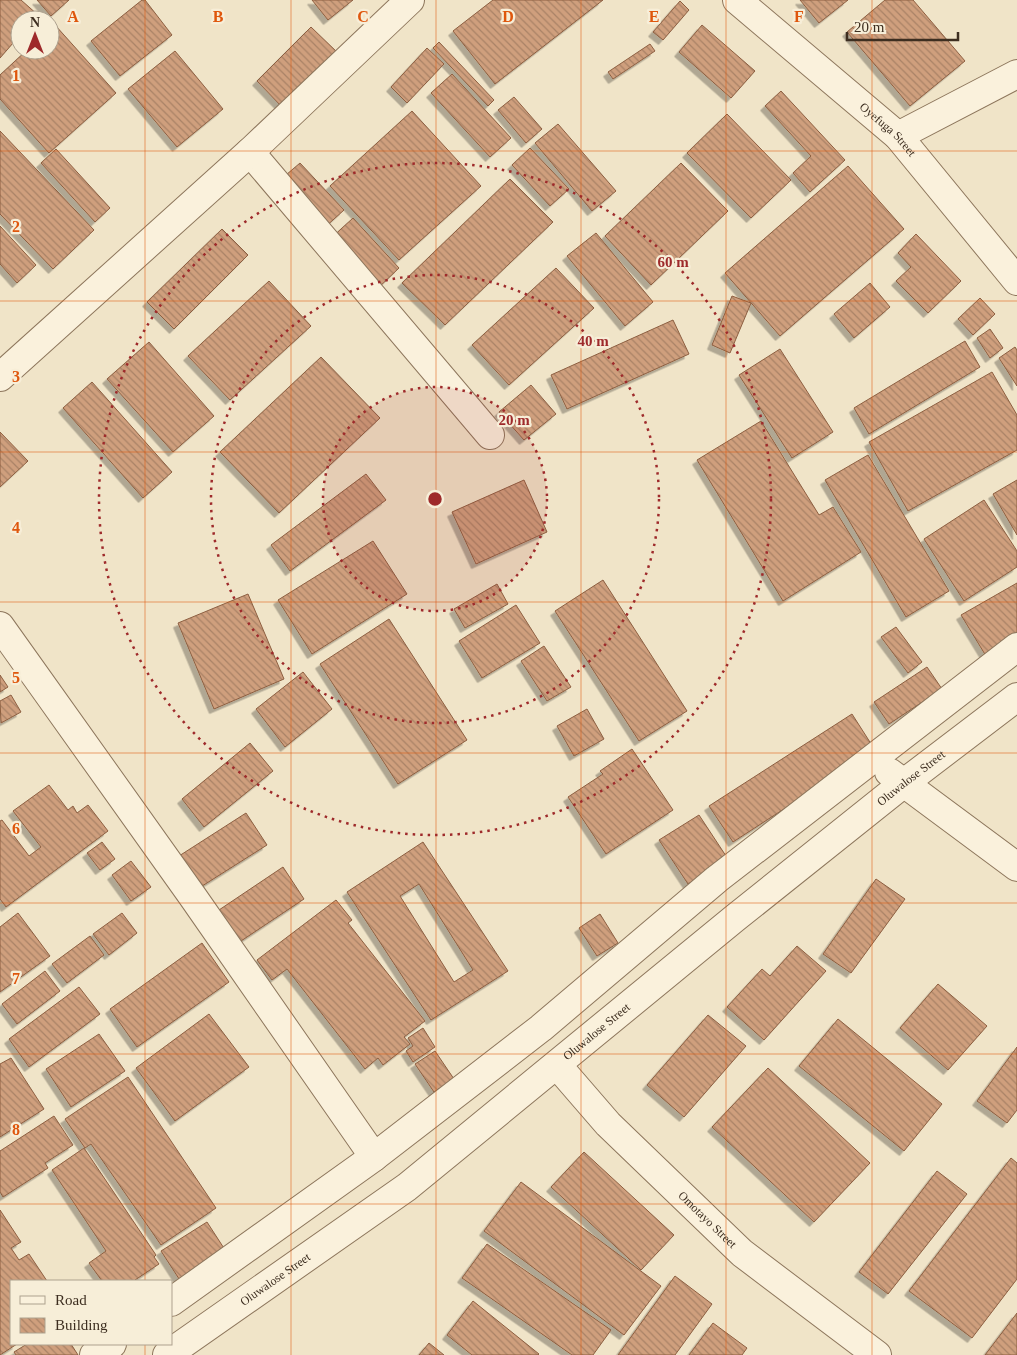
<svg xmlns="http://www.w3.org/2000/svg" width="1017" height="1355" font-family="Georgia,serif">
<defs>
<pattern id="building-back-hatch" width="6" height="6" patternUnits="userSpaceOnUse" patternTransform="scale(1.25)"><rect width="6" height="6" fill="#cf9f7d"/><path d="M-1 5l2 2M0 0l6 6M5-1l2 2" fill="none" stroke="#a98266"/></pattern>
<filter id="shadow"><feDropShadow dx="-4.5" dy="4.5" stdDeviation="0" flood-color="#0004"/></filter>
</defs>
<rect width="100%" height="100%" fill="#f0e4c8"/>
<g fill="url(#building-back-hatch)" stroke="#8d5f41" fill-rule="evenodd" filter="url(#shadow)">
<path d="M0,0H21L38,15L34,20H20V35L0,58Z"/>
<path d="M37,0H69L51,16Z"/>
<path d="M142,0H145L172,35L120,76L91,41Z"/>
<path d="M312,0H353L328,20Z"/>
<path d="M493,0H603L495,84L453,31Z"/>
<path d="M800,0H848L819,23Z"/>
<path d="M885,0H913L965,61L910,106L847,32Z"/>
<path d="M680,1L689,10L663,40L653,32Z"/>
<path d="M55,25L116,93L49,153L0,99V75L27,50H50V30Z"/>
<path d="M702,25L755,71L731,98L679,52Z"/>
<path d="M311,27L338,53L283,108L257,81Z"/>
<path d="M439,42L494,100L488,106L433,48Z"/>
<path d="M650,44L655,51L613,79L608,72Z"/>
<path d="M427,48L444,64L407,103L391,87Z"/>
<path d="M175,51L223,109L177,147L128,89Z"/>
<path d="M452,74L511,138L490,157L431,93Z"/>
<path d="M781,91L845,160L810,192L793,173L811,156L765,106Z"/>
<path d="M514,97L542,129L526,143L498,110Z"/>
<path d="M412,111L481,186L399,260L330,186Z"/>
<path d="M727,114L791,180L751,218L687,153Z"/>
<path d="M558,124L616,191L592,211L535,143Z"/>
<path d="M0,131L94,230L53,269L0,214Z"/>
<path d="M530,148L569,189L550,206L512,165Z"/>
<path d="M56,149L110,208L95,222L41,163Z"/>
<path d="M300,163L344,210L323,229L279,181Z"/>
<path d="M681,163L728,211L651,285L605,236Z"/>
<path d="M848,166L904,229L780,336L725,273Z"/>
<path d="M510,179L553,222L445,325L402,283Z"/>
<path d="M353,218L399,268L375,291L329,240Z"/>
<path d="M0,226L36,265L17,283L0,264Z"/>
<path d="M222,229L248,255L174,329L147,302Z"/>
<path d="M596,233L653,302L625,326L567,256Z"/>
<path d="M916,234L961,281L928,313L896,281L911,267L898,253Z"/>
<path d="M556,268L594,308L509,385L472,345Z"/>
<path d="M269,281L311,326L230,400L188,356Z"/>
<path d="M870,283L890,307L854,338L834,314Z"/>
<path d="M732,296L751,303L730,353L712,345Z"/>
<path d="M980,298L995,314L973,335L958,319Z"/>
<path d="M673,320L689,354L567,409L551,375Z"/>
<path d="M990,329L1003,348L990,358L977,338Z"/>
<path d="M965,341L980,367L869,434L854,408Z"/>
<path d="M149,342L214,416L173,452L107,379Z"/>
<path d="M1015,347L1017,350V386L999,358Z"/>
<path d="M780,349L833,432L792,458L739,375Z"/>
<path d="M321,357L380,418L279,513L220,452Z"/>
<path d="M992,372L1017,415V450L908,511L869,442Z"/>
<path d="M92,382L172,472L143,498L63,408Z"/>
<path d="M531,385L556,414L524,440L499,412Z"/>
<path d="M761,421L819,515L833,507L861,552L783,601L697,460Z"/>
<path d="M0,432L28,461L0,487Z"/>
<path d="M868,455L949,591L906,617L825,480Z"/>
<path d="M366,474L386,500L290,571L271,545Z"/>
<path d="M524,480L547,532L476,564L452,512Z"/>
<path d="M1017,480V535L993,494Z"/>
<path d="M984,500L1017,551V567L964,601L924,539Z"/>
<path d="M373,541L407,594L312,654L278,600Z"/>
<path d="M603,580L687,711L639,741L555,611Z"/>
<path d="M1017,583V638L986,656L961,615Z"/>
<path d="M497,584L508,604L465,628L454,609Z"/>
<path d="M248,594L284,679L214,709L178,623Z"/>
<path d="M516,605L540,643L482,678L459,641Z"/>
<path d="M389,619L467,740L398,784L320,664Z"/>
<path d="M896,627L922,662L908,673L881,637Z"/>
<path d="M544,646L571,687L547,701L521,661Z"/>
<path d="M927,667L942,689L889,724L874,702Z"/>
<path d="M303,672L332,709L285,747L256,709Z"/>
<path d="M0,675L8,687L0,692Z"/>
<path d="M11,695L21,712L1,723L0,701Z"/>
<path d="M587,709L604,739L574,756L557,726Z"/>
<path d="M852,714L875,750L733,842L709,806Z"/>
<path d="M250,743L273,771L204,827L182,799Z"/>
<path d="M632,749L673,810L606,854L568,797L603,774L600,771Z"/>
<path d="M49,785L68,810L73,806L77,813L88,805L108,831L6,907L0,899V821L2,820L29,856L41,847L13,811Z"/>
<path d="M246,813L267,845L199,888L179,856Z"/>
<path d="M699,815L728,859L688,884L659,840Z"/>
<path d="M102,842L115,859L100,870L87,853Z"/>
<path d="M423,842L508,971L431,1020L347,892ZM419,884L473,970L454,982L400,896Z"/>
<path d="M131,861L151,887L131,901L112,875Z"/>
<path d="M283,867L304,899L238,943L216,912Z"/>
<path d="M876,879L905,899L851,973L823,954Z"/>
<path d="M336,900L352,920L348,923L425,1021L404,1037L410,1044L383,1065L378,1058L365,1069L287,969L272,980L257,960Z"/>
<path d="M18,913L50,956L0,992V927Z"/>
<path d="M122,913L137,933L109,955L93,934Z"/>
<path d="M600,914L618,943L597,956L579,928Z"/>
<path d="M90,936L104,955L67,983L52,964Z"/>
<path d="M202,943L229,982L137,1047L110,1009Z"/>
<path d="M797,946L826,971L764,1040L727,1007L762,969L770,976Z"/>
<path d="M45,971L60,991L17,1024L2,1004Z"/>
<path d="M938,984L987,1026L948,1070L900,1028Z"/>
<path d="M79,987L100,1014L29,1067L9,1039Z"/>
<path d="M209,1014L249,1067L175,1121L136,1068Z"/>
<path d="M708,1015L746,1046L684,1117L647,1085Z"/>
<path d="M838,1019L942,1104L904,1151L799,1066Z"/>
<path d="M423,1028L435,1047L413,1062L406,1051L413,1046L408,1038Z"/>
<path d="M99,1034L125,1071L71,1107L46,1069Z"/>
<path d="M1017,1047V1110L1007,1123L977,1101Z"/>
<path d="M435,1051L454,1079L434,1092L415,1064Z"/>
<path d="M11,1058L44,1109L0,1137V1064Z"/>
<path d="M768,1068L870,1163L814,1222L712,1127Z"/>
<path d="M128,1077L216,1208L161,1245L91,1144L85,1148L65,1119Z"/>
<path d="M54,1116L73,1145L45,1163L48,1168L3,1197L0,1192V1151Z"/>
<path d="M84,1148L156,1255L154,1257L159,1264L135,1280V1281H102L89,1263L106,1251L52,1170Z"/>
<path d="M584,1152L674,1235L641,1270L551,1187Z"/>
<path d="M1011,1158L1017,1163V1279L972,1338L909,1291Z"/>
<path d="M937,1171L967,1194L888,1294L859,1272Z"/>
<path d="M521,1182L661,1286L624,1335L484,1231Z"/>
<path d="M0,1210L21,1242L11,1248L19,1260L29,1254L47,1281H11V1344H17L0,1355Z"/>
<path d="M207,1222L229,1256L183,1285L161,1251Z"/>
<path d="M487,1244L611,1330L593,1355H572L462,1278Z"/>
<path d="M675,1276L712,1304L675,1355H618Z"/>
<path d="M473,1301L539,1354L538,1355H472L447,1335Z"/>
<path d="M1017,1313V1355H985Z"/>
<path d="M713,1323L747,1348L742,1355H689Z"/>
<path d="M429,1343L444,1355H419Z"/>
<path d="M27,1344H71L78,1355H16L14,1352Z"/>
</g>
<g fill="none" stroke-linecap="round" stroke-linejoin="round">
<defs>
<g id="minor">
<path id="s1" d="M737,0L898,136L1017,281"/>
<path d="M898,136L1017,74"/>
<path d="M250,152L490,435"/>
<path d="M0,377L250,152L410,0"/>
<path d="M0,626L193,897L374,1157"/>
<path d="M889,772L1017,867"/>
<path id="s2" d="M557,1065L608,1124L742,1253L877,1355"/>
<path d="M171,1302L374,1157L541,1028L717,879L1017,647"/>
<path d="M94,1355L112,1344"/>
<path id="s3" d="M167,1355L407,1187L735,918L904,783L1017,697"/>
</g>
</defs>
<use href="#minor" stroke="#8d765c" stroke-width="30"/>
<use href="#minor" stroke="#faf1dc" stroke-width="28"/>
</g>
<path fill="none" stroke="#df570d" stroke-width="1" stroke-opacity="0.55" d="M145,0V1281M291,0V1355M436,0V1355M581,0V1355M726,0V1355M872,0V1355M0,151H1017M0,301H1017M0,452H1017M0,602H1017M0,753H1017M0,903H1017M0,1054H1017M0,1204H1017M145,1344V1355"/>
<circle cx="435" cy="499" r="112" fill="#9e2a2b" fill-opacity=".12"/>
<g fill="none" stroke="#9e2a2b" stroke-width="2.5" stroke-dasharray="2.5 5">
<circle cx="435" cy="499" r="112"/>
<circle cx="435" cy="499" r="224"/>
<circle cx="435" cy="499" r="336"/>
</g>
<g text-anchor="middle" stroke-width="4.5" stroke-linejoin="round" paint-order="stroke">
<g font-size="12" fill="#3d2e20" stroke="#f7eed8">
<text dy="4" stroke="none"><textPath href="#s1" startOffset="199">Oyefuga Street</textPath></text>
<text dy="4" stroke="none"><textPath href="#s3" startOffset="942">Oluwalose Street</textPath></text>
<text dy="4" stroke="none"><textPath href="#s3" startOffset="538">Oluwalose Street</textPath></text>
<text dy="4" stroke="none"><textPath href="#s2" startOffset="216">Omotayo Street</textPath></text>
<text dy="4" stroke="none"><textPath href="#s3" startOffset="132">Oluwalose Street</textPath></text>
</g>
</g>
<g font-size="16" text-anchor="middle" font-weight="bold" fill="#df570d" stroke="#f7eed8" stroke-width="4.5" stroke-linejoin="round" paint-order="stroke">
<text x="73" y="22">A</text>
<text x="218" y="22">B</text>
<text x="363" y="22">C</text>
<text x="508" y="22">D</text>
<text x="654" y="22">E</text>
<text x="799" y="22">F</text>
<text x="16" y="81">1</text>
<text x="16" y="232">2</text>
<text x="16" y="382">3</text>
<text x="16" y="533">4</text>
<text x="16" y="683">5</text>
<text x="16" y="834">6</text>
<text x="16" y="984">7</text>
<text x="16" y="1135">8</text>
</g>
<circle cx="435" cy="499" r="8" fill="#9e2a2b" stroke="#f7eed8" stroke-width="2.5"/>
<g font-size="15" text-anchor="middle" font-weight="bold" fill="#9e2a2b" stroke="#f7eed8" stroke-width="4.5" stroke-linejoin="round" paint-order="stroke">
<text x="673" y="267">60 m</text>
<text x="593" y="346">40 m</text>
<text x="514" y="425">20 m</text>
</g>
<rect x="10" y="1280" width="162" height="65" fill="#f7eed8" stroke="#ada18e"/>
<rect x="20" y="1296" width="25" height="8" fill="#faf1dc" stroke="#ada18e"/>
<text x="55" y="1305" font-size="15" fill="#3d2e20">Road</text>
<rect x="20" y="1318" width="25" height="15" fill="url(#building-back-hatch)" stroke="#ada18e"/>
<text x="55" y="1330" font-size="15" fill="#3d2e20">Building</text>
<g transform="translate(35 35)"><circle r="24" fill="#f7eed8" stroke="#ada18e"/>
<path d="M0-4L9 19L0 12L-9 19Z" fill="#9e2a2b"/>
<text y="-8" font-size="14" font-weight="bold" text-anchor="middle" fill="#3d2e20">N</text>
</g>
<path d="M847 32v8h111v-8" fill="none" stroke="#3d2e20" stroke-width="2.5"/>
<text x="854" y="32" font-size="15" fill="#3d2e20" stroke="#f7eed8" stroke-width="4" paint-order="stroke">20 m</text>
</svg>
